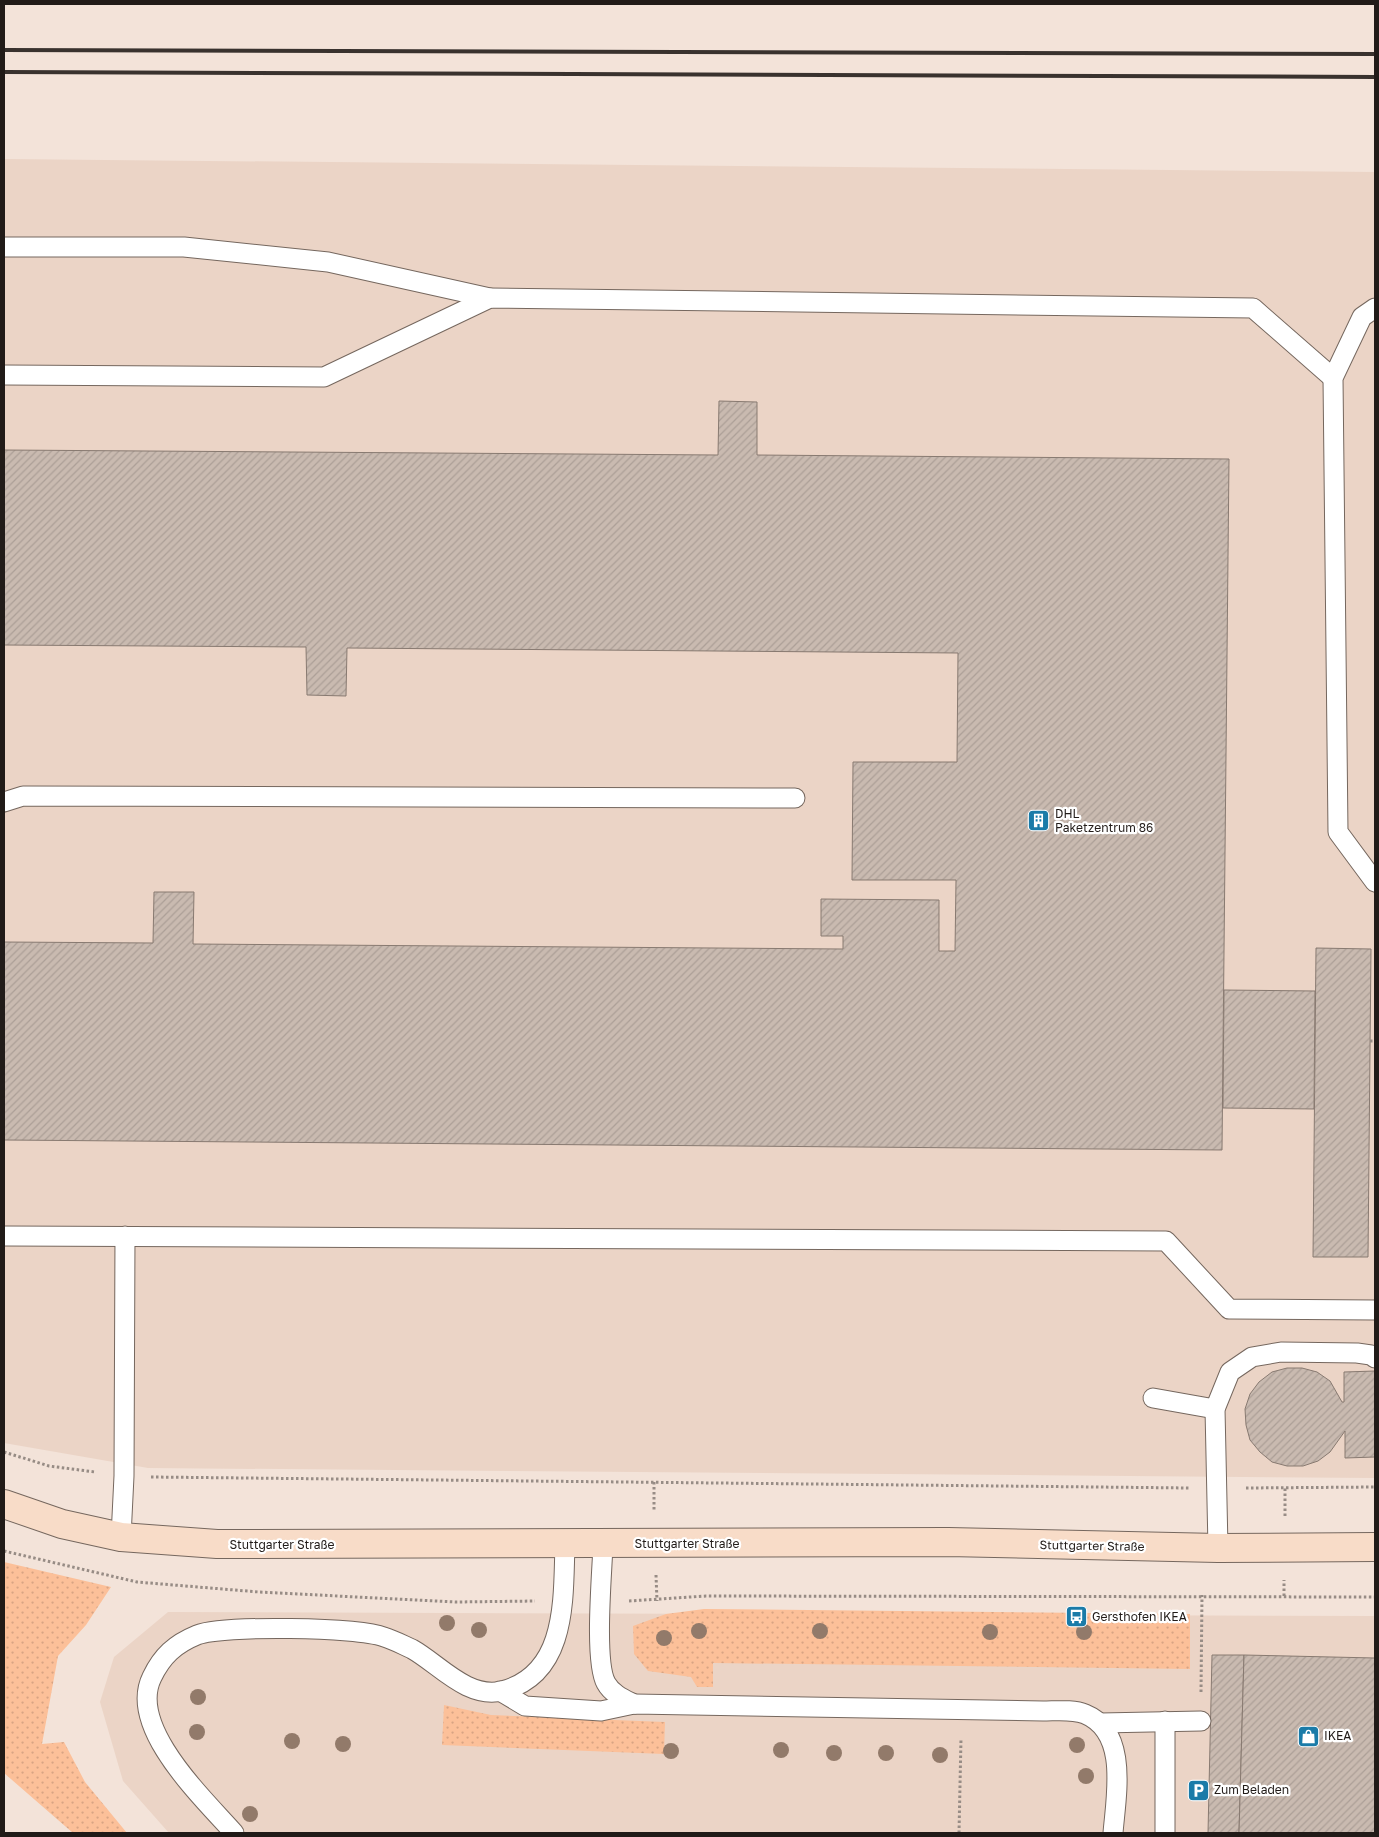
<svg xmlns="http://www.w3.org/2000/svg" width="1379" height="1837" font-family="'Golos Text',sans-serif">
<defs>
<pattern id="grass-dots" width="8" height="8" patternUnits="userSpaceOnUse" patternTransform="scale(1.25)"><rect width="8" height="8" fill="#fcc099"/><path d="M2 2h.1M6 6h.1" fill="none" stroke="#d8a483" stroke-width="1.8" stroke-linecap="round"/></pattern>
<pattern id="building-hatch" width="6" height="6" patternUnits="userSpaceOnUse" patternTransform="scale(1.25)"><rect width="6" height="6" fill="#c9bab0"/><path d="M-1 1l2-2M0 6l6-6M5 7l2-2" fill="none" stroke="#ac9f97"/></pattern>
</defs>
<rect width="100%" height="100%" fill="#f3e3d9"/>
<g fill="#ebd4c6">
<path d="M4,159L1375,172V1478L148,1468L4,1443Z"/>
<path d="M168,1612L1375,1616V1833H169L123,1781L100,1702L114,1657Z"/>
</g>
<g fill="url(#grass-dots)">
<path d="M4,1562L111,1587L86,1625L58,1656L42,1744L64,1742L85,1782L127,1833H73L4,1773Z"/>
<path d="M704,1609L1190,1614V1669L713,1663V1687H697L691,1677L648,1671L634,1654L633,1626L666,1614Z"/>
<path d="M444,1705L491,1715L665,1722L664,1754L442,1745Z"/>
</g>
<g fill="url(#building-hatch)" stroke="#887a71">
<path d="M719,401L757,402V455L1229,459L1222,1150L4,1140V942L153,943L154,892H194L193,944L843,949V936H821V899L939,900V951H955L956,880H852L853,762H957L958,653L347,648L346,696L307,695L306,647L4,645V450L718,455Z"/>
<path d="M1316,948L1371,949L1368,1257H1313Z"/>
<path d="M1224,990L1315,991L1314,1109L1223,1108Z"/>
<path d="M1287,1368H1302L1317,1372L1330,1381L1342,1402H1344V1372L1375,1371V1457L1345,1458V1431L1330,1452L1318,1461L1303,1466H1287L1272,1462L1260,1452L1250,1440L1246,1425L1245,1409L1250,1394L1259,1382L1272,1372Z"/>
<path d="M1212,1655H1244L1239,1833H1208Z"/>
<path d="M1244,1655L1375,1658V1833H1239Z"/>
</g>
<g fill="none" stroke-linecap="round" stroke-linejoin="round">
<defs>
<g id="lane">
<path d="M4,247H184L328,262L490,298"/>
<path d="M1375,308L1362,317L1333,378L1338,832L1375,882"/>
<path d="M4,375L324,377L490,298L1253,308L1333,378"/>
<path d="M4,802L23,796L795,798"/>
<path d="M4,1236L1166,1241L1229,1309L1375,1310"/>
<path d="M1153,1398L1215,1409"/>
<path d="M121,1537L124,1476L125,1236"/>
<path d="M603,1545C602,1573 594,1661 606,1683C612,1694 624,1699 634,1704"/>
<path d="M1218,1548L1215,1409L1230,1372L1252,1357L1281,1352L1357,1353L1371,1355L1375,1358"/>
<path d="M500,1691L525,1706L601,1711L634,1704L1043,1711C1056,1711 1073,1709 1085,1714C1129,1732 1116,1796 1113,1833"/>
<path d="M1101,1723L1201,1721"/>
<path d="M234,1833C204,1799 127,1727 152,1677C162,1656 175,1644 197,1635C222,1625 358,1627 384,1637C394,1640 403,1645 412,1649C439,1664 467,1699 502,1691C568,1674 563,1598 565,1544"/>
<path d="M1165,1833V1721"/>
</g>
<path id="secondary" d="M4,1504L62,1524L121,1537L217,1544L948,1542L1218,1548L1375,1547"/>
</defs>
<use href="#lane" stroke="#75675e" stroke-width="21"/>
<use href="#secondary" stroke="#75675e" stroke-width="30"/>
<g stroke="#978c85" stroke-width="3" stroke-dasharray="2.5 2.5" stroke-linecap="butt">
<path d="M1370,1041H1375"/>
<path d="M4,1452L49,1466L95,1472"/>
<path d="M151,1477L1190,1488"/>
<path d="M654,1482V1511"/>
<path d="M1246,1488L1375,1487"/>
<path d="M1285,1516V1487"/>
<path d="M4,1551L137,1582L259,1592L455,1602L535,1601"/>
<path d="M656,1575L657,1601"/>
<path d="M1284,1596V1580"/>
<path d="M629,1601L706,1596L1375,1597"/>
<path d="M1201,1692L1202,1595"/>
<path d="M959,1833L961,1738"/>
</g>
<use href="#lane" stroke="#fff" stroke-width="19"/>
<use href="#secondary" stroke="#f8dcc8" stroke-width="28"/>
<g stroke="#39322e" stroke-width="4">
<path d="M4,50L1375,54"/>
<path d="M4,72L1375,77"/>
</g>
</g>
<g fill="#927a6a">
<circle cx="447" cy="1623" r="8"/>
<circle cx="479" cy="1630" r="8"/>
<circle cx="699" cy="1631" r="8"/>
<circle cx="820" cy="1631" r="8"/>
<circle cx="990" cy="1632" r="8"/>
<circle cx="1084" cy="1632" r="8"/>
<circle cx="664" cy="1638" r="8"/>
<circle cx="198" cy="1697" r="8"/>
<circle cx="197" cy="1732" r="8"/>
<circle cx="292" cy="1741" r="8"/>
<circle cx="343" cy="1744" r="8"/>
<circle cx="1077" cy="1745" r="8"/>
<circle cx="781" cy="1750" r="8"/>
<circle cx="671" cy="1751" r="8"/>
<circle cx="834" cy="1753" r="8"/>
<circle cx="886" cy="1753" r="8"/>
<circle cx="940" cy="1755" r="8"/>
<circle cx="1086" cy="1776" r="8"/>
<circle cx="250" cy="1814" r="8"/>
</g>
<defs>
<symbol id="building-square" viewBox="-11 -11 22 22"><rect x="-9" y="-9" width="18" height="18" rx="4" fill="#1a7ba8" stroke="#fff"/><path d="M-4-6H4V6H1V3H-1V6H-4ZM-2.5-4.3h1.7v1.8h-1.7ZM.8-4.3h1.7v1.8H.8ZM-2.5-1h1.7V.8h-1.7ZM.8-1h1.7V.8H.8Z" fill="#fff"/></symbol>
<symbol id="bus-square" viewBox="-11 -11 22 22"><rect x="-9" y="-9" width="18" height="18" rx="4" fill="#1a7ba8" stroke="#fff"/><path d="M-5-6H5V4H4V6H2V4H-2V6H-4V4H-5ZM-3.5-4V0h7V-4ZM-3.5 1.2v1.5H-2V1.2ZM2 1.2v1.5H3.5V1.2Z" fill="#fff"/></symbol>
<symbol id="shop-square" viewBox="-11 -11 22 22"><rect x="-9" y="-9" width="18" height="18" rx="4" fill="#1a7ba8" stroke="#fff"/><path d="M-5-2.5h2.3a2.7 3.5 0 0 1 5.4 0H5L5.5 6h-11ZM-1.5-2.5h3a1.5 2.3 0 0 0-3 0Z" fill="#fff"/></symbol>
<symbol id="parking-square" viewBox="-11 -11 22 22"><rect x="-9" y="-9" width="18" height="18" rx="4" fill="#1a7ba8" stroke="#fff"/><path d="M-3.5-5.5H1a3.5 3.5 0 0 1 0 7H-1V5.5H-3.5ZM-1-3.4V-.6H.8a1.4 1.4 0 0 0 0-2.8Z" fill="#fff"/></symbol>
</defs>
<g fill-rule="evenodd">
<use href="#building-square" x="1026" y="808" width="25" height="25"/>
<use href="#bus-square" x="1064" y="1604" width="25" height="25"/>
<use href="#shop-square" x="1296" y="1724" width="25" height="25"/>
<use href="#parking-square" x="1186" y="1778" width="25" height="25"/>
</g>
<g text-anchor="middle" stroke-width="4.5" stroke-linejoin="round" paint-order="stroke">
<g font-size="12" fill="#211b18" stroke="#fff" text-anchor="start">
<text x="1055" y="818">DHL<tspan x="1055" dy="14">Paketzentrum 86</tspan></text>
<text x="1092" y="1621">Gersthofen IKEA</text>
<text x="1324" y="1740">IKEA</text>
<text x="1214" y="1794">Zum Beladen</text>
</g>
<g font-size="12" fill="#211b18" stroke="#fff">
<text x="687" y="1548">Stuttgarter Straße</text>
<text x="282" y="1549">Stuttgarter Straße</text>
<text transform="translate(1092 1546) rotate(1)" y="4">Stuttgarter Straße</text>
</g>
</g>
<rect width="1379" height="1837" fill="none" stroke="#211b18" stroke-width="10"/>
</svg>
